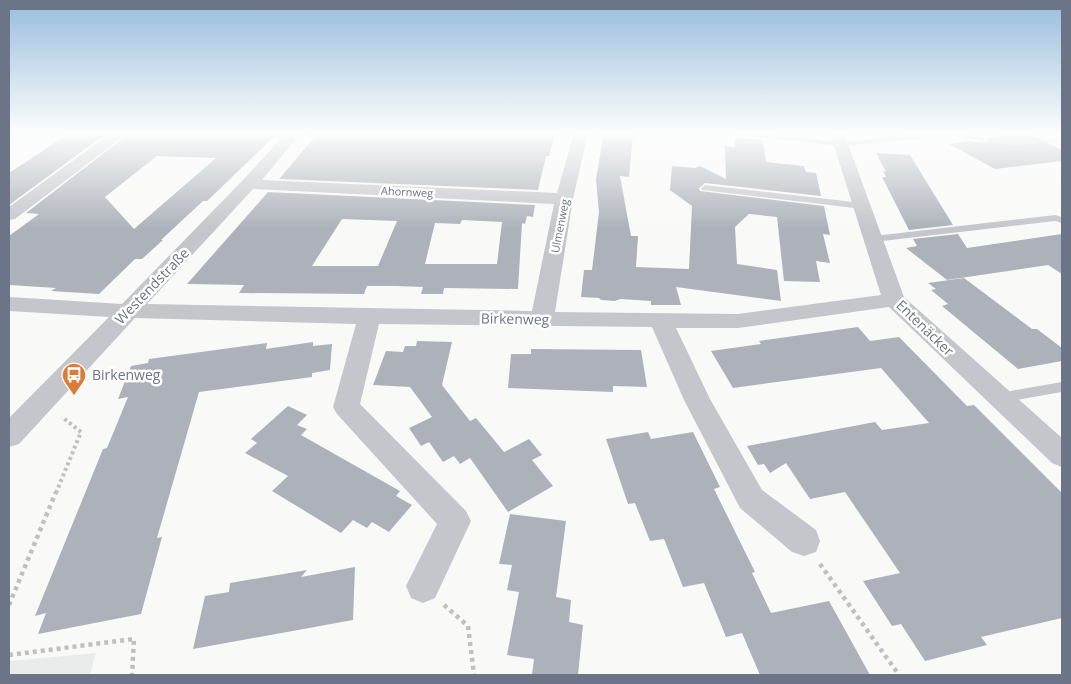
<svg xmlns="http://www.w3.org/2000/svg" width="1071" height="684" font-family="'Open Sans',sans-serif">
<rect width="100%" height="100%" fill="#f9faf8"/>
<path fill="#eaebeb" d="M96,653L90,675H9V661Z"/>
<g fill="#adb2ba" fill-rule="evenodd">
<path d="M70,133H107L9,205V173Z"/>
<path d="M130,133H278L207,201H203L161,240H163L142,259H135L99,294L51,291L56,288L9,285V236L39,214L26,213ZM157,156L216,158L134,229L105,197Z"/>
<path d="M318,133H556L549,156H546L538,190L279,179Z"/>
<path d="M604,133H633L629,177L620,176L631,236H638L636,267L689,269L692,206L670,190L672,166L695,168L700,166L726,179L725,146L735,147V138L763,140L766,162L804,166L806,172L816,173L821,196L705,183L699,188L700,191L824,206L830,235L823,234L830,263L816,261L820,282L784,281L777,217L749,214L735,227L737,264L777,270L781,301L676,287L681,305H651V301L620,299L615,301L601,300L599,298L581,297L584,270H592L599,212L596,179Z"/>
<path d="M1016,133H1027L1062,150V161L995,169L949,144L969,141L983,143L988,141V138Z"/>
<path d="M876,153L910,155L953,225L909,230L882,177H886L883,171L886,172Z"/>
<path d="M268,192L535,205L533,217L527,216L525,224L522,223L518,289L444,288L443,294H421L423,287L395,286H367L364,294L239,293L244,285L187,284ZM342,219L397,221L378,266H312ZM462,220L502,222L497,264H425L435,223L460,224Z"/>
<path d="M958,234L967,248L1062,234V274L1048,265L947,280L906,248L917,246L913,239Z"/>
<path d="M964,278L1032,329H1037L1062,348V361L1018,369L942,306L948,304L931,290L936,289L928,283Z"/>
<path d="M858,327L870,341L899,337L967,406L974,405L1062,493V618L981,637L987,645L925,661L901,624L892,626L863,581L900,573L845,492L810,499L786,463L770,473L764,464L758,465L747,446L875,422L882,430L929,423L881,368L733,388L711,351L761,344L759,341Z"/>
<path d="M417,341L452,342L442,385L470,421L476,418L504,452L529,439L542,455L532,460L553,486L508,512L470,458L460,464L454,456L443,462L429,442L421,446L409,428L432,417L410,387L373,385L386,351L403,352L405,346H416Z"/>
<path d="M313,342V346L332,344L330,370L312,373V377L199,392L157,538L162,537L141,614L38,634L46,613L35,616L103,449L107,448L128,397L118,399L131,366L148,363L149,359L267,343L266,349Z"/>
<path d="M531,349L641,350L647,387L613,386V392L508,388L511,354H531Z"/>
<path d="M288,406L307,415L297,425L307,429L301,435L400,491L396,496L412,505L389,532L372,522L367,528L353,520L341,533L272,491L288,476L245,453L257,443L251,439Z"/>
<path d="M648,432L651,439L693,432L720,487L714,489L755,572L752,573L771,613L829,601L870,675H760L742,633L726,637L704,583L683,587L664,539L650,541L635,503L628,504L606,439Z"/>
<path d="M510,514L566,521L556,597L571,600L569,622L583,625L578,675H532L534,659L507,655L519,592L507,590L512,565L499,564Z"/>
<path d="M355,567L353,620L193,649L205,596L229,592L230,583L307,570L301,577Z"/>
</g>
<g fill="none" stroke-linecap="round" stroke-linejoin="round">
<g stroke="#bec0c3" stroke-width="2" stroke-dasharray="2 2" stroke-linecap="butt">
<path d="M1059,133L1062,136"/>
<path d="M998,141L1015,144L1062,140"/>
</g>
<path stroke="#bec0c3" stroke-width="4" stroke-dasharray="3 3" stroke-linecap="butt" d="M56,493L81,432L62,417"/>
<g stroke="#bec0c3" stroke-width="4.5" stroke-dasharray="4 4" stroke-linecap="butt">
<path d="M820,564L899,675"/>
<path d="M9,605L56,492"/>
<path d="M444,605L468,626L474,675"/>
<path d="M9,655L134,639L132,675"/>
</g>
<g fill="#c4c6cb" fill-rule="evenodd">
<path d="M723,133H755L841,142L932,133H961L987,139L983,141L950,136L841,146Z"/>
<path d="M705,185L863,203L868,206L863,209L702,190L701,188Z"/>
<path d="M1055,215L1062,217V223L1055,221L874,242L869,239L874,236Z"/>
<path d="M1062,382V392L999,403L994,402L992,398L994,394L999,393Z"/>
</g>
<g fill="#c4c6cb" fill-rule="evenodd">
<path d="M111,133H128L15,219L9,220V207Z"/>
<path d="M286,133H301L262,180L557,193L574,133H588L573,199L555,312L738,314L881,295L830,133H844L904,297L1062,438V467L1052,463L889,307L738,328H676L710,399L762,490L816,530L820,541L816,552L804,556L792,552L740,508L684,400L652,327L379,324L360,404L466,511L471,521L435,598L423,603L411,598L406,586L437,524L337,414L333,407L356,324L135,318L19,444L9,447V418L109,317L9,311V297L122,304L243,180ZM253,189L554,204L532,311L147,304Z"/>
</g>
</g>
<linearGradient id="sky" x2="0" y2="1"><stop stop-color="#98bcdd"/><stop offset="0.58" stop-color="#fcfdfc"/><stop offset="1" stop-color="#fcfdfc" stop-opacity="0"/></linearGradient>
<rect width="1071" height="229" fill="url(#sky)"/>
<defs>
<symbol id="bus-pin" viewBox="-11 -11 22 30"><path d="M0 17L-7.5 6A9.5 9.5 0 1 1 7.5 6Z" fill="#d97d38" stroke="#fff"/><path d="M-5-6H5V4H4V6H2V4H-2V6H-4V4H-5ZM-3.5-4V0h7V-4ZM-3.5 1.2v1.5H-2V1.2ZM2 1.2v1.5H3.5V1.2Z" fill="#fff"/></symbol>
</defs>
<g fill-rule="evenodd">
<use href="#bus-pin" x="60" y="361" width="28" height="38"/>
</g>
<g text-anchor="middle" stroke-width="5" stroke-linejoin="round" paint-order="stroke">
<g font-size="11" fill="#6b7587" stroke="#fff">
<text transform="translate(407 192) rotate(3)" y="4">Ahornweg</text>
<text transform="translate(560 226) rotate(-79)" y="4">Ulmenweg</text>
</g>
<g font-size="14" fill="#6b7587" stroke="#fff">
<text transform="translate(152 286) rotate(-46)" y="5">Westendstraße</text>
<text transform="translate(515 319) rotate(1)" y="5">Birkenweg</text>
<text transform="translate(925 328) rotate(44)" y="5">Entenäcker</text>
</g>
<g font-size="14" fill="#6b7587" stroke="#fff" text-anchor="start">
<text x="92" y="380">Birkenweg</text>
</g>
</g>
<rect width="1071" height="684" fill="none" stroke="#6b7587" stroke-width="20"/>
</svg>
